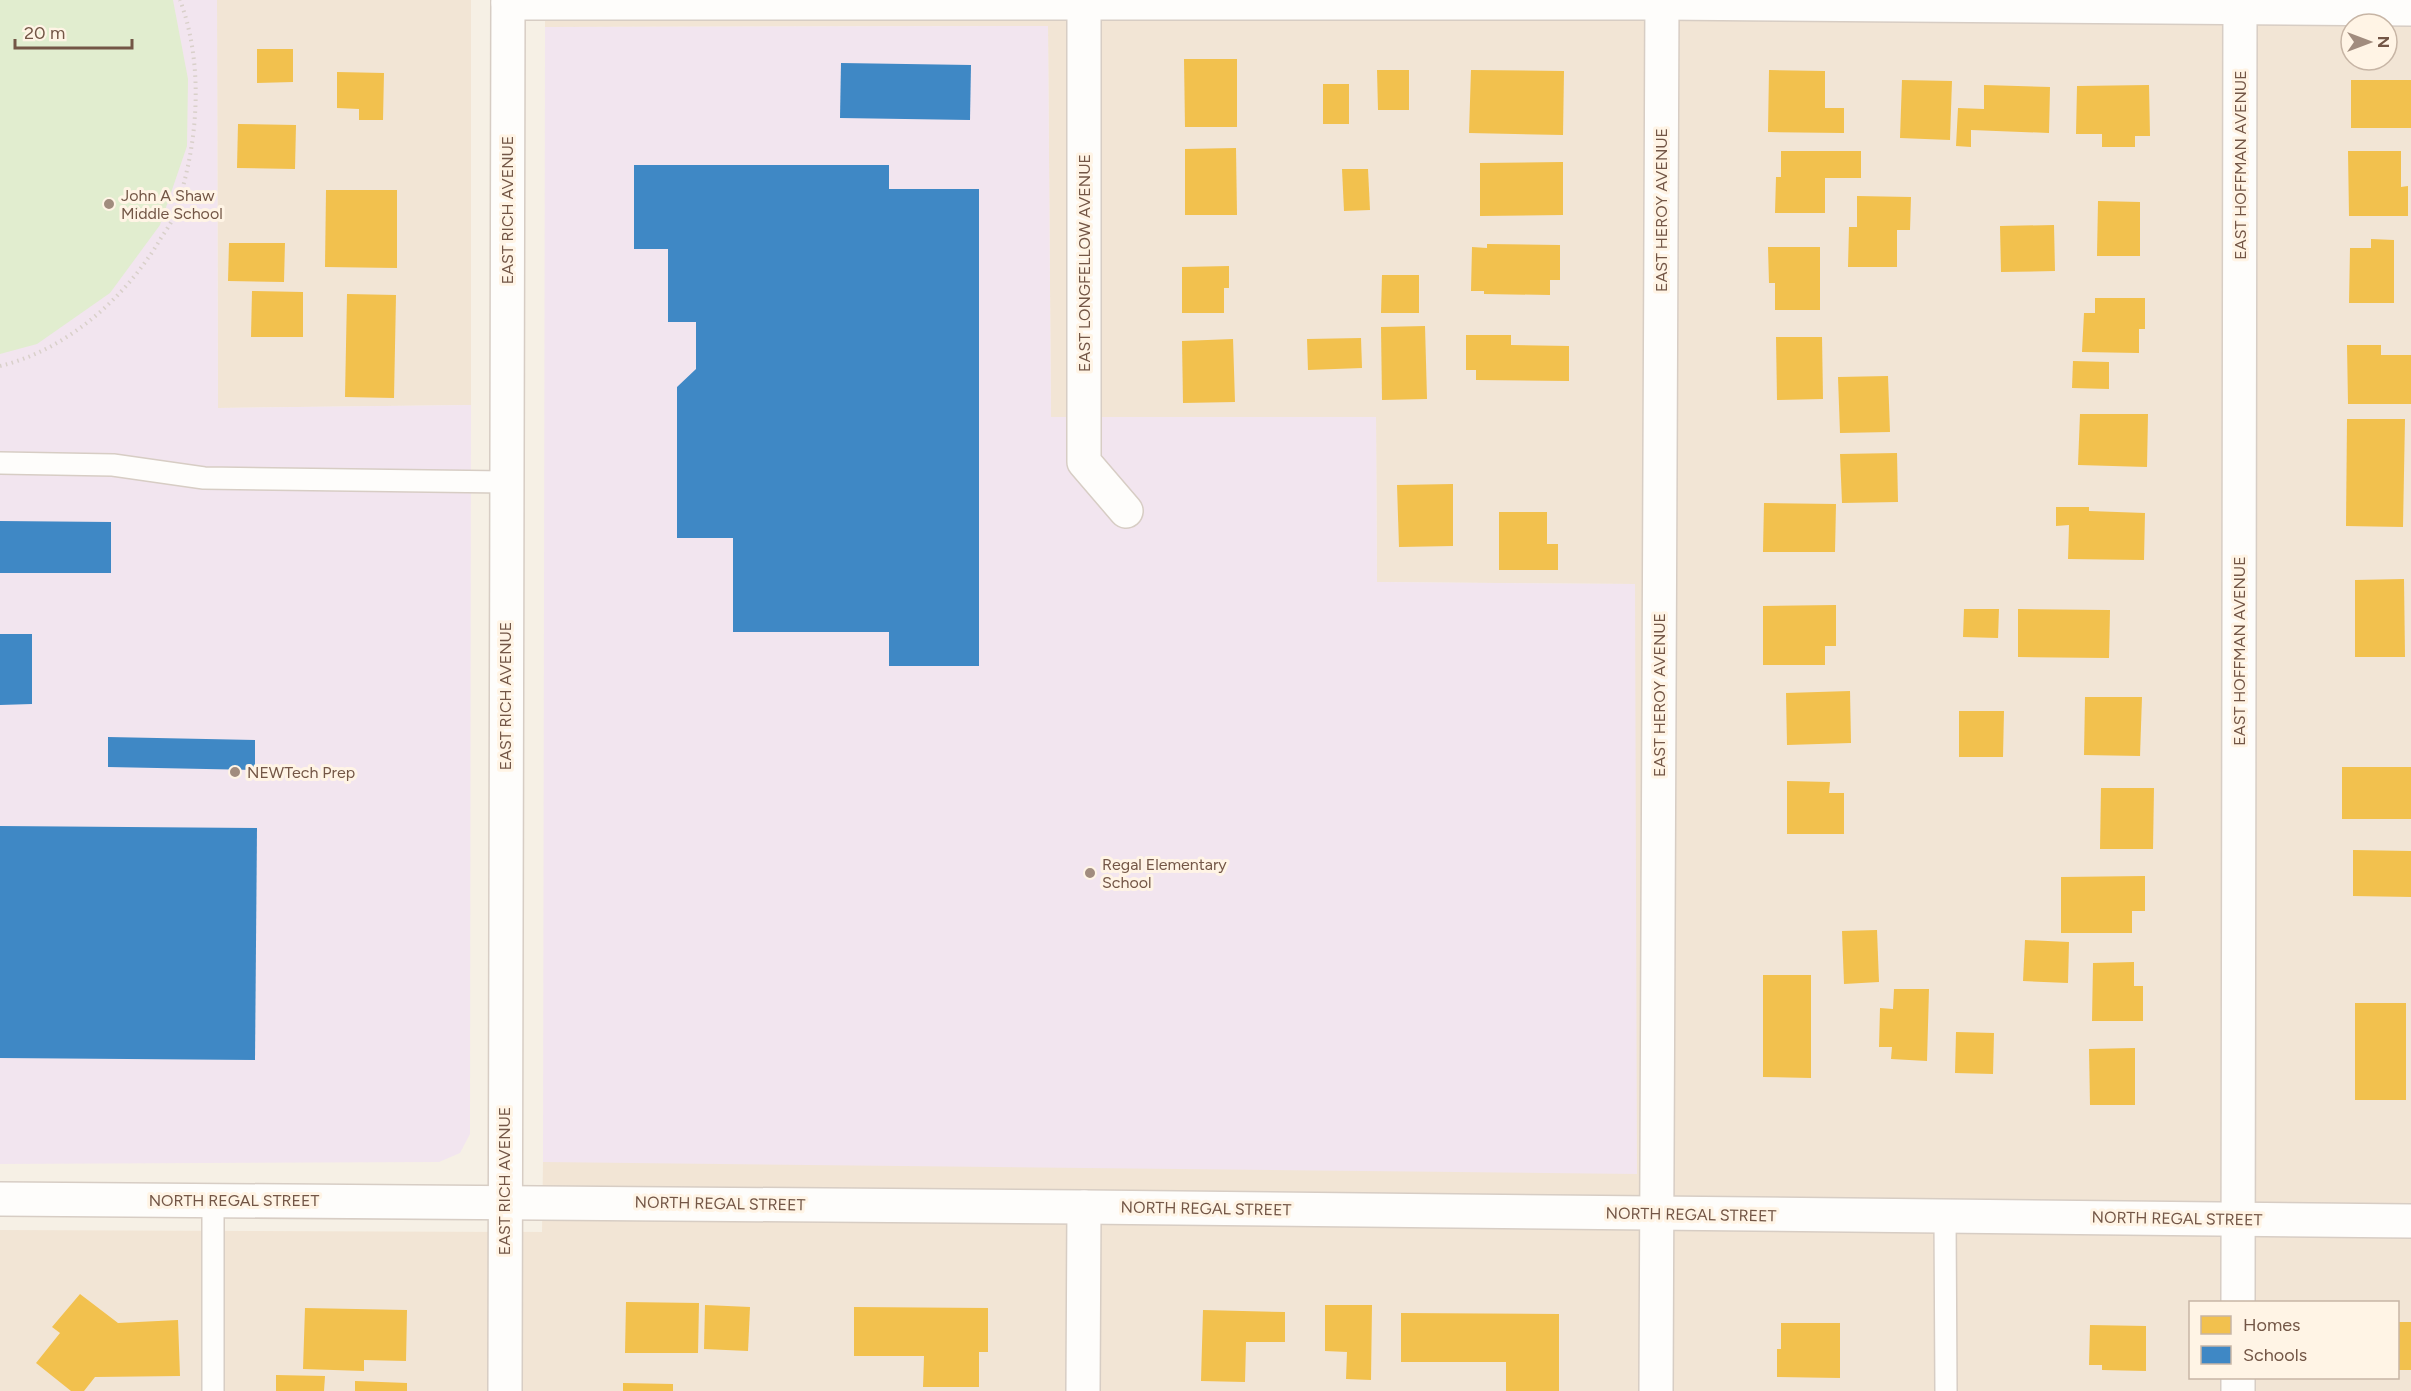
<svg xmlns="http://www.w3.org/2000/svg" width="2411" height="1391" font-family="Figtree,sans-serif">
<rect width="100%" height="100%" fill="#f6f0e5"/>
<g fill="#f2e5d5" fill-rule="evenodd">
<path d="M217,0H471V405L218,408Z"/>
<path d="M545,0H2411V1391H0V1230L542,1232L543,1162L1635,584L1377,582L1376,417H1051L1048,26L545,27ZM2351,24H2387V60H2351ZM2190,1302H2398V1378H2190Z"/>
</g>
<g fill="#f2e5ef">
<path d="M0,0H217L218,408L471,405L470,1134L460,1153L439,1162L0,1164Z"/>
<path d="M1048,26L1051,417H1376L1377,582L1635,584L1637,1174L543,1162L545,27Z"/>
</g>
<path fill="#e1edcf" d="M0,0H173L188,79L187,146L160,225L110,293L37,344L0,354Z"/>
<g fill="#f2c14e">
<path d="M257,49H293V82L257,83Z"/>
<path d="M1184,59H1237V127H1185Z"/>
<path d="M1377,70H1409V110H1378Z"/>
<path d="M1471,70L1564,71L1563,135L1469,133Z"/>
<path d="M1769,70L1825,71V108H1844V133L1768,132Z"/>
<path d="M337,72L384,73L383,120H359V109L337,108Z"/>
<path d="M1902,80L1952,81L1950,140L1900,138Z"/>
<rect x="2351" y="80" width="60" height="48"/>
<rect x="1323" y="84" width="26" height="40"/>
<path d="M1984,85L2050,87L2049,133L1971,130V147L1956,146L1958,108L1984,109Z"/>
<path d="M2149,85L2150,136H2135V147H2102V134H2076L2077,86Z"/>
<path d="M238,124L296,125L295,169L237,168Z"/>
<path d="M1236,148L1237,215H1185V149Z"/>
<path d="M1781,151H1861V178H1825V213H1775L1776,177H1781Z"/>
<path d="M2348,151H2401V187L2408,186V216H2349Z"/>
<path d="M1563,162V215L1480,216V163Z"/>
<path d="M1342,169H1368L1370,210L1344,211Z"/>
<path d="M326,190H397V268L325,267Z"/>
<path d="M1857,196L1911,197L1910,230H1897V267H1848L1849,227H1857Z"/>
<path d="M2098,201L2140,202V256H2097Z"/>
<path d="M2054,225L2055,271L2001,272L2000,226Z"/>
<path d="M2371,239L2394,240V303H2349L2350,248H2371Z"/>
<path d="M229,243H285L284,282L228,281Z"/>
<path d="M1487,244L1560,245V280H1550V295L1484,294V291H1471L1472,247L1487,248Z"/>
<path d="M1768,247H1820V310H1775V283H1769Z"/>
<path d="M1229,266V288H1224V313H1182V267Z"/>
<path d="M1382,275H1419V313H1381Z"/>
<path d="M252,291L303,292V337H251Z"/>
<path d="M347,294L396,295L394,398L345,397Z"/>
<path d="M2095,298H2145V329H2139V353L2082,352L2084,313H2095Z"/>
<path d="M1425,326L1427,399L1382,400L1381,327Z"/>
<path d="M1466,335H1511V345L1569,346V381L1476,380V370H1466Z"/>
<path d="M1776,337H1822L1823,399L1777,400Z"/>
<path d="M1361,338L1362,368L1308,370L1307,339Z"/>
<path d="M1233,339L1235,402L1183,403L1182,341Z"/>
<path d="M2347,345H2381V355H2411V404H2348Z"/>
<path d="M2073,361L2109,362V389L2072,388Z"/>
<path d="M1888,376L1890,432L1840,433L1838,377Z"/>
<path d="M2080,414H2148L2147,467L2078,465Z"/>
<path d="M2347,419H2405L2403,527L2346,526Z"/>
<path d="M1897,453L1898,502L1842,503L1840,454Z"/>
<path d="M1453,484V546L1399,547L1397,485Z"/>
<path d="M1764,503L1836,504L1835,552H1763Z"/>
<path d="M2056,507H2089V511L2145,513L2144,560L2068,559L2069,525L2056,526Z"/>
<path d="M1499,512H1547V544H1558V570H1499Z"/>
<path d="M2404,579L2405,657H2355V580Z"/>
<path d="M1836,605V646H1825V665H1763V606Z"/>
<path d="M1964,609H1999L1998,638L1963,637Z"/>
<path d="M2018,609L2110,610L2109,658L2018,657Z"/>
<path d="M1850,691L1851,743L1787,745L1786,693Z"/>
<path d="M2085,697H2142L2140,756L2084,755Z"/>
<path d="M1959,711H2004L2003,757H1959Z"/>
<rect x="2342" y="767" width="69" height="52"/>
<path d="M1787,781L1830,782L1829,793H1844V834H1787Z"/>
<path d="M2101,788H2154L2153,849H2100Z"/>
<path d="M2353,850L2411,851V897L2353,896Z"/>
<path d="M2145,876V911H2132V933H2061V877Z"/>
<path d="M1877,930L1879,982L1844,984L1842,931Z"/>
<path d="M2025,940L2069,942L2068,983L2023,981Z"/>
<path d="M2134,962V986H2143V1021H2092L2093,963Z"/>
<path d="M1763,975H1811V1078L1763,1077Z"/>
<path d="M1894,989H1929L1927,1061L1891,1059L1892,1047H1879L1880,1008L1893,1009Z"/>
<rect x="2355" y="1003" width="51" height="97"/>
<path d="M1956,1032L1994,1033L1993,1074L1955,1073Z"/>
<path d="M2135,1048V1105H2090L2089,1049Z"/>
<path d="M80,1294L118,1323L178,1320L180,1376L95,1377L84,1391H71L36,1363L60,1333L52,1327Z"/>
<path d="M626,1302L699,1303L698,1353H625Z"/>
<path d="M705,1305L750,1307L748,1351L704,1349Z"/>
<path d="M1325,1305H1372L1371,1380L1346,1379L1347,1352L1325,1351Z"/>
<path d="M854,1307L988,1308V1352H979V1387H923L924,1356H854Z"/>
<path d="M305,1308L407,1310L406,1361L364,1360V1371L303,1369Z"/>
<path d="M1203,1310L1285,1312V1342H1246L1245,1382L1201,1381Z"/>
<path d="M1401,1313L1559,1314V1391H1506V1362H1401Z"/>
<rect x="2398" y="1322" width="13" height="48"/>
<path d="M1781,1323H1840V1378L1777,1377V1349H1781Z"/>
<path d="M2090,1325L2146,1326V1371L2102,1370V1365H2089Z"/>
<path d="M276,1375L325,1376L324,1391H276Z"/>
<path d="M355,1381L407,1383V1391H355Z"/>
<path d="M623,1383L673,1384V1391H623Z"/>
</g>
<g fill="#3f88c5">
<path d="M841,63L971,65L970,120L840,118Z"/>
<path d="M634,165H889V189H979V666H889V632H733V538H677V387L696,369V322H668V249H634Z"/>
<path d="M0,521L111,522V573H0Z"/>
<path d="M0,634H32V704L0,705Z"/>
<path d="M108,737L255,740V770L108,767Z"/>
<path d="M0,826L257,828L255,1060L0,1058Z"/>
</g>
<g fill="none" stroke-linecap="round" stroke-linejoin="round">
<defs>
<g id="lane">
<path d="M0,463L113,465L204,478L506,482"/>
<path d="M1945,1216L1946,1391"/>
<path d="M213,1391V1200"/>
</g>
<g id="street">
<path d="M1084,0V462L1126,511"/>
<path d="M508,3H1662L2411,9"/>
<path d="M0,1199L1084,1207L2411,1221"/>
<path d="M2238,1302L2240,0"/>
<path d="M505,1391L508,0"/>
<path d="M1083,1391L1084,1207"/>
<path d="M1656,1391L1662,0"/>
<path d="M2238,1391V1378"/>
</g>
</defs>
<use href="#lane" stroke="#d7cdc4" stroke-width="24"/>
<use href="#street" stroke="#d7cdc4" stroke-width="36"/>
<path stroke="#d9d0ca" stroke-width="4" stroke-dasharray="1.5 4.5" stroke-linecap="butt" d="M0,366C66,350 123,300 158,243C163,234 171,225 174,215C198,149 205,67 180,0"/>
<use href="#lane" stroke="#fefdfb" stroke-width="21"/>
<use href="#street" stroke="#fefdfb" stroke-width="33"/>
</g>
<g fill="#a18c7e" stroke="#fff4e5" stroke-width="2">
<circle cx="109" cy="204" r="6"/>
<circle cx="235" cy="772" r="6"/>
<circle cx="1090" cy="873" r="6"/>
</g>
<g text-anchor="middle" stroke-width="6" stroke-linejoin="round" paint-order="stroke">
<g font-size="16" fill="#735646" stroke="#fff4e5">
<text transform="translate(2240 165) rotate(-90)" y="6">EAST HOFFMAN AVENUE</text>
<text transform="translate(507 210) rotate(-90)" y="6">EAST RICH AVENUE</text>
<text transform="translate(1661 210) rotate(-90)" y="6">EAST HEROY AVENUE</text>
<text transform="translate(1084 263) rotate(-90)" y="6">EAST LONGFELLOW AVENUE</text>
<text transform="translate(2239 651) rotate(-90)" y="6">EAST HOFFMAN AVENUE</text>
<text transform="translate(1659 695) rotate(-90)" y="6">EAST HEROY AVENUE</text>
<text transform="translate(505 696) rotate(-90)" y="6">EAST RICH AVENUE</text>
<text transform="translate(504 1181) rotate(-90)" y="6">EAST RICH AVENUE</text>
<text x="234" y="1206">NORTH REGAL STREET</text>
<text transform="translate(720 1203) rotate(1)" y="6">NORTH REGAL STREET</text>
<text transform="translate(1206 1208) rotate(1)" y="6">NORTH REGAL STREET</text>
<text transform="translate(1691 1214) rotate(1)" y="6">NORTH REGAL STREET</text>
<text transform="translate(2177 1218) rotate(1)" y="6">NORTH REGAL STREET</text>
</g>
<g font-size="16" fill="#735646" stroke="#fff4e5" text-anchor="start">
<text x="121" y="201">John A Shaw<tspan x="121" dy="18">Middle School</tspan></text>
<text x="247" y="778">NEWTech Prep</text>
<text x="1102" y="870">Regal Elementary<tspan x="1102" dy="18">School</tspan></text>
</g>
</g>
<rect x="2189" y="1301" width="210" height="78" fill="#fff4e5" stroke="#c7b5a5" stroke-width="1.5"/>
<rect x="2201" y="1316" width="30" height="18" fill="#f2c14e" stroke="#c7b5a5" stroke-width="1.5"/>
<text x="2243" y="1331" font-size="18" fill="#735646">Homes</text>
<rect x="2201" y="1346" width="30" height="18" fill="#3f88c5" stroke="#c7b5a5" stroke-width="1.5"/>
<text x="2243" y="1361" font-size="18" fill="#735646">Schools</text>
<g transform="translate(2369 42) rotate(90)"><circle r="28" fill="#fff4e5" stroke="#c7b5a5" stroke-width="1.5"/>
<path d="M0-4.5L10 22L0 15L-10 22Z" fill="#a18c7e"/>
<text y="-9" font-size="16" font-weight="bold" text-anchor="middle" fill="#735646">N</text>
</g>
<path d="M15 39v9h117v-9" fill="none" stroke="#735646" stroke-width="3"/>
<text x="24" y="39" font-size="18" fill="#735646" stroke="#fff4e5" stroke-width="4.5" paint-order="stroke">20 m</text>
</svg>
